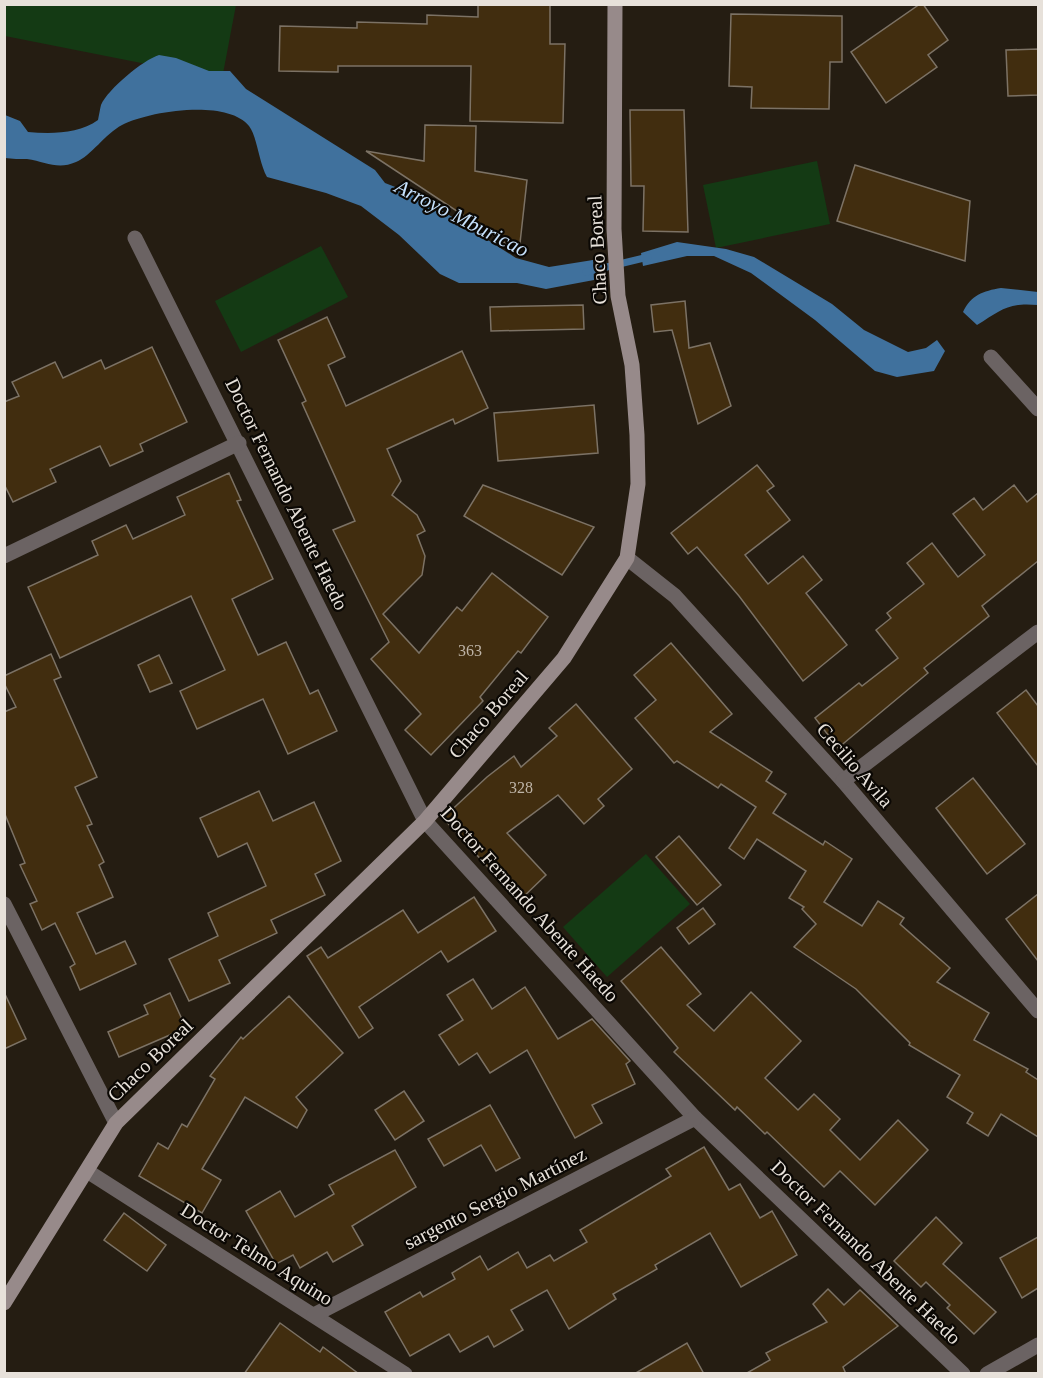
<svg xmlns="http://www.w3.org/2000/svg" width="1043" height="1378" font-family="'Times New Roman',serif">
<rect width="100%" height="100%" fill="#251d12"/>
<g fill="#143a14">
<path d="M4,5H236L222,79L5,36Z"/>
<path d="M817,161L830,224L716,248L703,185Z"/>
<path d="M321,246L348,297L241,352L215,301Z"/>
<path d="M646,854L690,904L607,977L563,927Z"/>
</g>
<g fill="#40719d">
<path d="M159,55L176,58L209,71H230L246,89L375,170L385,183L421,197L516,258L549,267L593,260L594,280L546,289L517,283H459L440,274L399,235L361,206L326,193L267,177C259,163 257,136 249,126C227,99 150,111 122,125C105,134 91,156 76,162C58,170 46,162 27,159C20,159 12,159 5,158V115L20,121L28,132C51,134 79,134 98,120C99,115 100,109 101,105C108,89 143,60 159,55Z"/>
<path d="M677,242L726,249L754,257L832,304L864,330L908,352L926,348L937,340L945,351L934,371L897,377L875,371L815,320L751,273L714,256H687L643,266L641,253Z"/>
<path d="M1001,288L1038,292V305C1008,302 1001,310 977,325L963,312C971,295 983,291 1001,288Z"/>
</g>
<g fill="none" stroke-linecap="round" stroke-linejoin="round">
<path stroke="#40719d" stroke-width="7" d="M586,272L648,257"/>
</g>
<g fill="#412d0f" stroke="#7c7265" stroke-width="1.5">
<path d="M478,4H550V44H565L563,123L470,121L471,66H338V72L279,71L280,26L357,28V22L427,24V15L478,17Z"/>
<path d="M920,4H923L948,40L928,55L937,67L886,103L851,52Z"/>
<path d="M731,14L842,16V62H830L829,109L751,108L752,87L729,86Z"/>
<path d="M1038,49V95L1008,96L1006,50Z"/>
<path d="M630,110H684L688,232L643,231L644,186H631Z"/>
<path d="M425,125L476,126L475,171L527,180L519,252L366,151L424,161Z"/>
<path d="M855,165L970,201L965,261L837,221Z"/>
<path d="M685,301L689,348L710,343L731,406L698,424L672,330L654,332L651,305Z"/>
<path d="M583,305L584,329L491,331L490,307Z"/>
<path d="M327,317L345,357L328,365L346,406L462,351L488,408L455,424L453,419L387,449L401,481L392,495L417,515L425,531L417,535L425,556L422,575L383,614L419,653L457,607L462,611L492,573L548,617L521,653L518,651L480,697L483,701L431,755L405,730L421,714L371,659L389,642L333,530L355,521L302,403L306,401L278,340Z"/>
<path d="M152,347L187,422L140,444L143,451L110,466L100,446L50,469L56,482L13,502L4,484V402L19,396L12,382L55,362L63,378L101,360L105,369Z"/>
<path d="M594,405L598,453L498,461L494,413Z"/>
<path d="M757,465L774,486L767,491L790,520L745,555L768,584L803,556L822,580L806,593L847,645L803,681L739,596L697,547L688,554L671,533Z"/>
<path d="M229,473L241,500L237,501L273,579L232,599L258,655L286,642L310,694L318,690L337,731L288,754L263,699L197,729L180,691L225,670L191,596L60,658L28,587L98,555L92,541L126,525L133,539L185,515L177,497Z"/>
<path d="M483,485L594,527L562,575L464,516Z"/>
<path d="M1014,485L1027,502L1038,493V561L982,606L989,616L924,668L928,673L838,748L815,718L859,683L862,686L898,658L876,630L891,618L887,613L924,584L907,563L932,543L958,577L985,555L953,514L974,498L983,510Z"/>
<path d="M671,643L732,714L710,732L772,772L766,781L786,794L773,813L823,845L825,841L852,859L824,902L862,926L878,901L904,918L900,924L950,968L937,982L989,1013L974,1040L1028,1069L1026,1072L1038,1080V1137L1001,1114L988,1136L967,1123L973,1113L947,1097L960,1075L909,1045L910,1043L856,989L794,947L816,924L802,909L804,907L789,898L806,871L757,839L744,859L729,848L756,807L721,784L718,788L677,761L674,763L635,718L656,700L634,675Z"/>
<path d="M51,654L61,677L54,680L97,777L75,787L92,824L87,826L104,862L99,865L113,897L77,913L96,954L125,941L136,964L80,990L70,967L75,964L55,923L42,930L30,904L37,901L20,865L25,863L4,812V712L16,707L4,683V676Z"/>
<path d="M159,655L172,683L150,692L138,665Z"/>
<path d="M1026,690L1038,706V766L997,713Z"/>
<path d="M576,704L632,769L598,799L604,806L584,824L558,795L507,833L546,875L519,901L443,818L487,777L514,756L521,767L557,736L549,728Z"/>
<path d="M973,778L1025,844L987,874L936,808Z"/>
<path d="M259,791L273,821L314,802L341,861L315,874L325,895L271,920L277,933L219,960L230,983L189,1001L169,959L218,936L208,913L266,886L247,843L218,857L200,818Z"/>
<path d="M679,836L721,885L697,905L656,857Z"/>
<path d="M1038,894V961L1006,919Z"/>
<path d="M474,897L496,931L448,962L441,951L359,1007L373,1028L359,1038L307,956L321,947L328,958L403,910L418,933Z"/>
<path d="M703,908L715,924L689,944L677,928Z"/>
<path d="M661,947L701,994L687,1005L714,1031L751,992L801,1041L765,1078L798,1110L814,1094L840,1119L830,1130L860,1160L898,1120L928,1150L875,1205L840,1171L824,1187L767,1132L765,1134L737,1107L735,1110L674,1052L678,1048L621,981Z"/>
<path d="M473,979L492,1009L525,987L558,1039L592,1019L630,1061L626,1064L635,1084L592,1105L602,1123L575,1138L527,1050L490,1073L477,1053L459,1065L439,1035L463,1020L447,995Z"/>
<path d="M4,992L26,1039L4,1049Z"/>
<path d="M170,993L186,1028L119,1057L108,1032L148,1014L144,1005Z"/>
<path d="M289,996L343,1053L296,1097L307,1110L297,1128L245,1097L202,1169L221,1180L202,1213L139,1176L158,1143L168,1149L182,1124L187,1127L215,1079L210,1076L241,1037L243,1039Z"/>
<path d="M404,1091L424,1121L395,1140L375,1110Z"/>
<path d="M490,1105L520,1158L496,1171L481,1145L444,1166L428,1139Z"/>
<path d="M704,1147L729,1190L740,1184L760,1218L772,1211L797,1255L741,1287L710,1233L655,1265L657,1269L613,1294L616,1299L569,1329L547,1290L511,1310L523,1330L494,1347L488,1336L460,1352L449,1334L410,1356L385,1312L420,1292L423,1297L455,1279L452,1273L480,1256L488,1270L518,1252L527,1268L550,1255L554,1261L587,1242L580,1230L671,1176L666,1169Z"/>
<path d="M395,1150L416,1187L352,1226L363,1245L333,1262L327,1252L300,1268L293,1255L276,1264L246,1211L280,1191L295,1217L334,1194L329,1185Z"/>
<path d="M124,1213L166,1245L147,1271L104,1240Z"/>
<path d="M936,1217L962,1243L943,1264L996,1312L974,1334L947,1308L950,1305L926,1282L921,1287L894,1261Z"/>
<path d="M1038,1237V1288L1022,1298L1000,1258Z"/>
<path d="M828,1289L844,1305L860,1290L898,1326L843,1367L846,1374H745L770,1360L766,1353L827,1322L813,1304Z"/>
<path d="M280,1323L320,1352L323,1347L359,1374H244Z"/>
<path d="M687,1343L704,1374H634Z"/>
</g>
<g fill="none" stroke-linecap="round" stroke-linejoin="round">
<g stroke="#6b6363" stroke-width="15">
<path d="M135,238L425,821L695,1118L963,1374"/>
<path d="M991,357L1038,409"/>
<path d="M4,556L239,443"/>
<path d="M627,558L675,596L843,781L1038,1011"/>
<path d="M843,781L1038,632"/>
<path d="M4,904L116,1123"/>
<path d="M87,1171L405,1374"/>
<path d="M314,1315L695,1118"/>
<path d="M987,1374L1038,1345"/>
</g>
<path stroke="#978a8a" stroke-width="15" d="M4,1303L116,1123L425,821L564,658L627,558L638,484L637,435L632,365L618,296L614,229L615,4"/>
</g>
<g text-anchor="middle" stroke-width="4.5" stroke-linejoin="round" paint-order="stroke">
<g font-size="16" fill="#beb4a7">
<text x="470" y="656">363</text>
<text x="521" y="793">328</text>
</g>
<g font-size="20" fill="#e7e1da" stroke="#0b0804">
<text transform="translate(597 250) rotate(-93)" y="7">Chaco Boreal</text>
<text transform="translate(287 494) rotate(64)" y="7">Doctor Fernando Abente Haedo</text>
<text transform="translate(488 714) rotate(-49)" y="7">Chaco Boreal</text>
<text transform="translate(855 765) rotate(49)" y="7">Cecilio Avila</text>
<text transform="translate(530 904) rotate(48)" y="7">Doctor Fernando Abente Haedo</text>
<text transform="translate(150 1060) rotate(-44)" y="7">Chaco Boreal</text>
<text transform="translate(495 1198) rotate(-27)" y="7">sargento Sergio Martínez</text>
<text transform="translate(866 1252) rotate(44)" y="7">Doctor Fernando Abente Haedo</text>
<text transform="translate(257 1254) rotate(32)" y="7">Doctor Telmo Aquino</text>
</g>
<g font-size="21" font-style="italic" fill="#c6e1fc" stroke="#0b0804">
<text transform="translate(462 218) rotate(27)" y="7">Arroyo Mburicao</text>
</g>
</g>
<rect width="1043" height="1378" fill="none" stroke="#e7e1da" stroke-width="12"/>
</svg>
